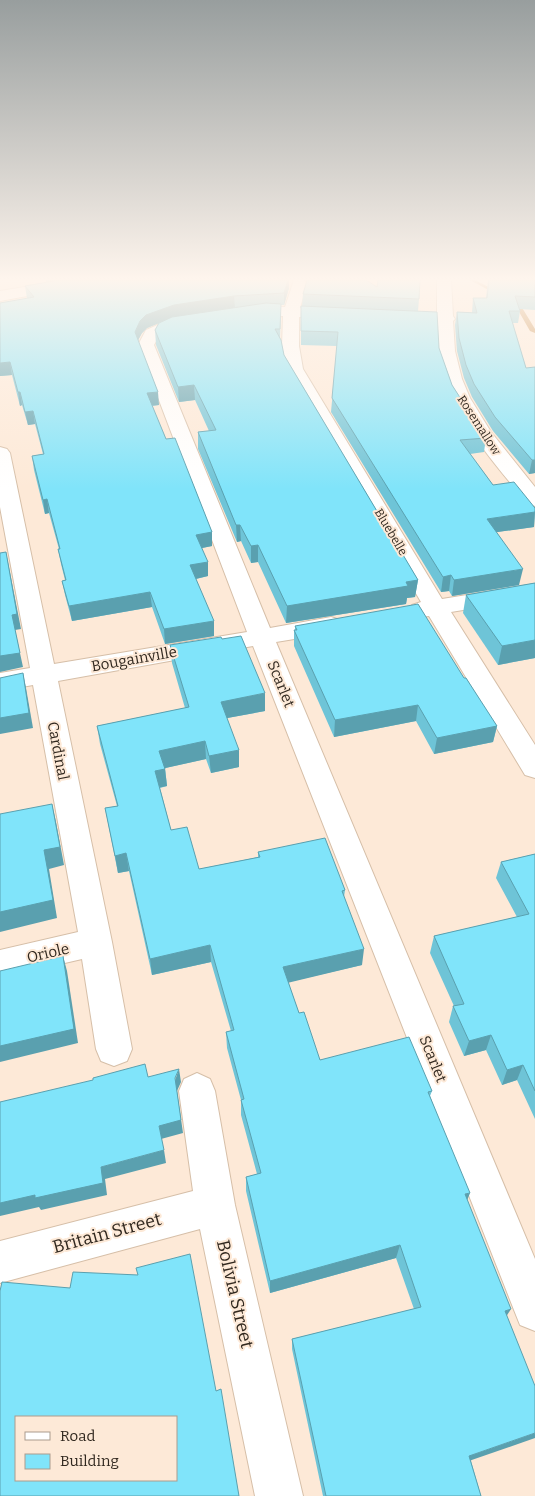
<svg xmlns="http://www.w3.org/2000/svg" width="535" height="1496" font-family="Bitter,serif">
<rect width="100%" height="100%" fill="#fde9d7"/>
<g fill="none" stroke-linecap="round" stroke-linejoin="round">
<g fill="#c17d30" fill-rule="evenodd">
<path d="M470,280H475L498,292L494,293Z"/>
<path d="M512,299L518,301L535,329V333L530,331L514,303L510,300Z"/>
</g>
<defs>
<g id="minor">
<path d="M68,280H100L98,283L93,284L0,301V291Z"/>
<path d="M294,280H304L307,283L300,308L339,309L345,311L347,314L345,317L339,319L299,317V346L303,369L442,599L535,584V598L451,612L535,745V778L525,775L429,616L420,617L412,615L408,610L412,605L421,602L285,369L282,346L283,316L245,318L239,316L237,313L239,310L245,308L285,307Z"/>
<path d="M437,280H451L453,316L455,319L453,321L455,351L462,379L470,398L491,432L535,487V506L528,504C482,449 437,399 437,323L400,322L394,320L392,317L394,314L400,312L437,314Z"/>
<path d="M190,317L196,319L198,322L196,325L172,330L159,336L154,345L270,628L331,617L340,620L343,625L340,630L331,633L276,642L535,1259V1331L520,1325L514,1310L253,646L58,681L112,942L132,1049L127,1061L114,1066L101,1061L96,1049L82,959L0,978V950L78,932L33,685L0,691V673L30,668L0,507V447L7,449L10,453L54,664L247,632L138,345L146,330L162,323Z"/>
<path d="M197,1073L210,1079L215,1091L235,1205L303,1496H255L200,1229L0,1283V1241L193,1191L179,1091L184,1079Z"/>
</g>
</defs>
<use href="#minor" stroke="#d6bfa8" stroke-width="2"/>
<use href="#minor" fill="#fff" fill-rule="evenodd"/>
</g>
<g fill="#6ec4d7">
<path d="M59,280H289V288L284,305H281L280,338L284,355L418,580L415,597L407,598L406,604L286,623L258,562L251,563L241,541L237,542L198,449V432L209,431L195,400L179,402L156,345L155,330L159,323L147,328L142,333L138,340L159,405L152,406L166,439L212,532V546L202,548L208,576L196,579L214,636L165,644L152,607L72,621L65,595L62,581L65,580L61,564L58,549H59L49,513L45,514L34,470L32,456L43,454L35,424L28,425L22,405L20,406L12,375L0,376L27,298L25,286Z"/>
<path d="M488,280H535V310L519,309L520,311L518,323H513L535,473L529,474L493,431L472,397L464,378L457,351L455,325L457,312L472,313L473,298H486Z"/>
<path d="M377,287L419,299L418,311L439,348L452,385L486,438L484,452L470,454L493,485L535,508L534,527L496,532L519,585L452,596L449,591L441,592L331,412L337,346L301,345V306H302L303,294Z"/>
<path d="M535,583V658L498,665L463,613L466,595Z"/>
<path d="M295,626L464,678L497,726L493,742L434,754L416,721L334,737L294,646V630H295Z"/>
<path d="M170,645L265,711L227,718L239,767L211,773L206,759L165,768L167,786L160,788L171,830L199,869L258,857V852L345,890L344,897L362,965L288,982L299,1013L320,1060L432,1091L430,1096L507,1315L471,1461L481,1496H323L292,1349V1339L414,1309L396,1258L270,1293L246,1191V1177L257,1174L241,1115V1100L227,1048L226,1032L231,1031L211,962L152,975L129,871L118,873L105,808L117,806L100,744L97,726L185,708L172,663Z"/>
<path d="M535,854V1119L517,1080L502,1085L486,1050L464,1056L449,1022L453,1006H454L430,953L434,936L517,917L496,878L501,862Z"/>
</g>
<g fill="#5aa0af">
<path d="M46,280H58L46,282Z"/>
<path d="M288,280H289V288L284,305V293Z"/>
<path d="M234,296L235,308L174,317L147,328L142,333L136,344L135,332L140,321L146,315L174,305Z"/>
<path d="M10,362L12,375L0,376V363Z"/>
<path d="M194,385L195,400L179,402L178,387Z"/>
<path d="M18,392H20L22,405L20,406Z"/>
<path d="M158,392L159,405L148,406L147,393Z"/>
<path d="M33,411L35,424L28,425L25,412Z"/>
<path d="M532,460H535V473L529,474Z"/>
<path d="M47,499L49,513L45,514L43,500Z"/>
<path d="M535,512L534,527L484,534L487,519Z"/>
<path d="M236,525H240L241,541L237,542Z"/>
<path d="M212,532V546L197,549L196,535Z"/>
<path d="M258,545V562L251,563V546Z"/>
<path d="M6,552L21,629L15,630L23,667L0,672V656L12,615Z"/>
<path d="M208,562V576L191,580L190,565Z"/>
<path d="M523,569L519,585L452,596L454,580Z"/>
<path d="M451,575L449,591L441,592L443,577Z"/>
<path d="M418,580L415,597L407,598L406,604L286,623L287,606Z"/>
<path d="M150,592L152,607L72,621L69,606Z"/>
<path d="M214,621V636L165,644L164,629Z"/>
<path d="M535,640V658L498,665L502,646Z"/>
<path d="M23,673L26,688L33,728L0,734V718Z"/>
<path d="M265,693V711L222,719L221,702Z"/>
<path d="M418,705L416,721L334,737L335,720Z"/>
<path d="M497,726L493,742L434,754L437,738Z"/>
<path d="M205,741L206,759L161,769L159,751Z"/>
<path d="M239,750V767L211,773L209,756Z"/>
<path d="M165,769L167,786L157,788L155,771Z"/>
<path d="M52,804L56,822L64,865L49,869L57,918L0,932V912L44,850Z"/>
<path d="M126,853L129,871L118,873L115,856Z"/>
<path d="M210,945L211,962L152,975L150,959Z"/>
<path d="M364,949L362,965L283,984V967Z"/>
<path d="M63,956L67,971L78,1043L0,1062V1046Z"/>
<path d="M491,1035L486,1050L464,1056L469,1041Z"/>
<path d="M523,1065L517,1080L502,1085L507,1070Z"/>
<path d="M179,1069L181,1082L177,1091L183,1133L161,1139L159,1126Z"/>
<path d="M164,1150L166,1163L105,1179L107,1195L41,1210L39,1207L0,1216V1203L101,1167Z"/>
<path d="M470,1193L465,1206V1194Z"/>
<path d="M400,1245L396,1258L270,1293V1281Z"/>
<path d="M511,1309L504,1320L505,1311Z"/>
<path d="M535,1433V1438L463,1463L469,1456Z"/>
</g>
<g fill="#80e4fa" stroke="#5aa0af" fill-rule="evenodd">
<path d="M59,280H288L284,293L234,296L174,305L146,315L140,321L135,332L158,392L147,393L166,439L175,438L212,532L196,535L208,562L190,565L214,621L164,629L150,592L69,606L62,581L66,580L58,549H60L47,499L43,500L32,456L44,454L33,411L25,412L20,392H18L10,362L0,363V303L34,297L25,286Z"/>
<path d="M307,280H366L377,287L378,280H420L419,299L303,294Z"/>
<path d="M489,280H535V297L515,296L520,311H509L526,368L535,367V460H532L495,417L474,384L466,365L459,338L457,312L477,313L473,298H487Z"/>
<path d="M266,303L281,304L280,329H275L281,340L284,355L418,580L406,582L408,586L287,606L258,545L251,546L240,525H236L198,432L216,430L194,385L178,387L155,330L159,323L172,317Z"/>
<path d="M301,306L437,312L439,348L452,385L486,438L460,440L493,485L514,482L535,508V512L487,519L523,569L454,580L451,575L443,577L332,398L338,332L301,331Z"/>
<path d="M6,552L17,614L12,615L20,653L0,656V553Z"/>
<path d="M535,583V640L502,646L466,595Z"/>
<path d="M418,604L464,678H466L497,726L437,738L418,705L335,720L294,630H297L295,626Z"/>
<path d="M241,636L265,693L221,702L239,750L209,756L205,741L159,751L165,769L155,771L171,830L187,827L199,869L260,857L258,852L325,838L345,890L342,891L364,949L283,967L299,1013L304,1012L320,1060L409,1037L432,1091L428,1092L470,1193L465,1194L511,1309L505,1311L535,1386V1433L469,1456L481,1496H326L292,1339L421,1307L400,1245L270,1281L246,1177L261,1173L241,1100L244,1099L226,1032L234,1030L210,945L150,959L126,853L115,856L105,808L118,806L97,726L189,707L170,645L221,637L222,639Z"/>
<path d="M23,673L29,713L0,718V678Z"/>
<path d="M52,804L60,847L44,850L53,900L0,912V814Z"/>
<path d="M535,854V1091L523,1065L507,1070L491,1035L469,1041L453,1006L464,1004L434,936L529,914L501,862Z"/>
<path d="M63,956L74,1029L0,1046V971Z"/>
<path d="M145,1064L148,1077L179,1069L175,1078L181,1120L159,1126L164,1150L101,1167L103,1183L35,1198V1195L0,1203V1102L93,1080V1078Z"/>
<path d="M190,1254L216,1391L221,1389L239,1496H0V1291L2,1282L70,1288L73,1272L138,1275L136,1268ZM16,1417H176V1480H16Z"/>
</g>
<linearGradient id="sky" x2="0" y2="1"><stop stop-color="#989e9e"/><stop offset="0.57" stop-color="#fef5ed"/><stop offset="1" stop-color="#fef5ed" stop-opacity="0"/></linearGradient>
<rect width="535" height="489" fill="url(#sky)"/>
<g text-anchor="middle" stroke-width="4" stroke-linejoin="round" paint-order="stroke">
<g font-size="12" fill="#31281f" stroke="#fde9d7">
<text transform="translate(479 425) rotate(57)" y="4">Rosemallow</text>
<text transform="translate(391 532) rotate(59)" y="4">Bluebelle</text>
</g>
<g font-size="15" fill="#31281f" stroke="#fde9d7">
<text transform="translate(134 659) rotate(-10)" y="5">Bougainville</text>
<text transform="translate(281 684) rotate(68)" y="5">Scarlet</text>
<text transform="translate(58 751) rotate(79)" y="5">Cardinal</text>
<text transform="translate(48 953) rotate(-13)" y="5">Oriole</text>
<text transform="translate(433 1059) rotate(68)" y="5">Scarlet</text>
</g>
<g font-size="18" fill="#31281f" stroke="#fde9d7">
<text transform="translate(107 1233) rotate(-15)" y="6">Britain Street</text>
<text transform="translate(235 1294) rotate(77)" y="6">Bolivia Street</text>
</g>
</g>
<rect x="15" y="1416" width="162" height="65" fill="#fde9d7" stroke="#ab9c8d"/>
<rect x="25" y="1432" width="25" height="8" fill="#ffffff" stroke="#ab9c8d"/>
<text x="60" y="1441" font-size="15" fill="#31281f">Road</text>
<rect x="25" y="1454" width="25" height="15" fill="#80e4fa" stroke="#ab9c8d"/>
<text x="60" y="1466" font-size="15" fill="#31281f">Building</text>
</svg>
